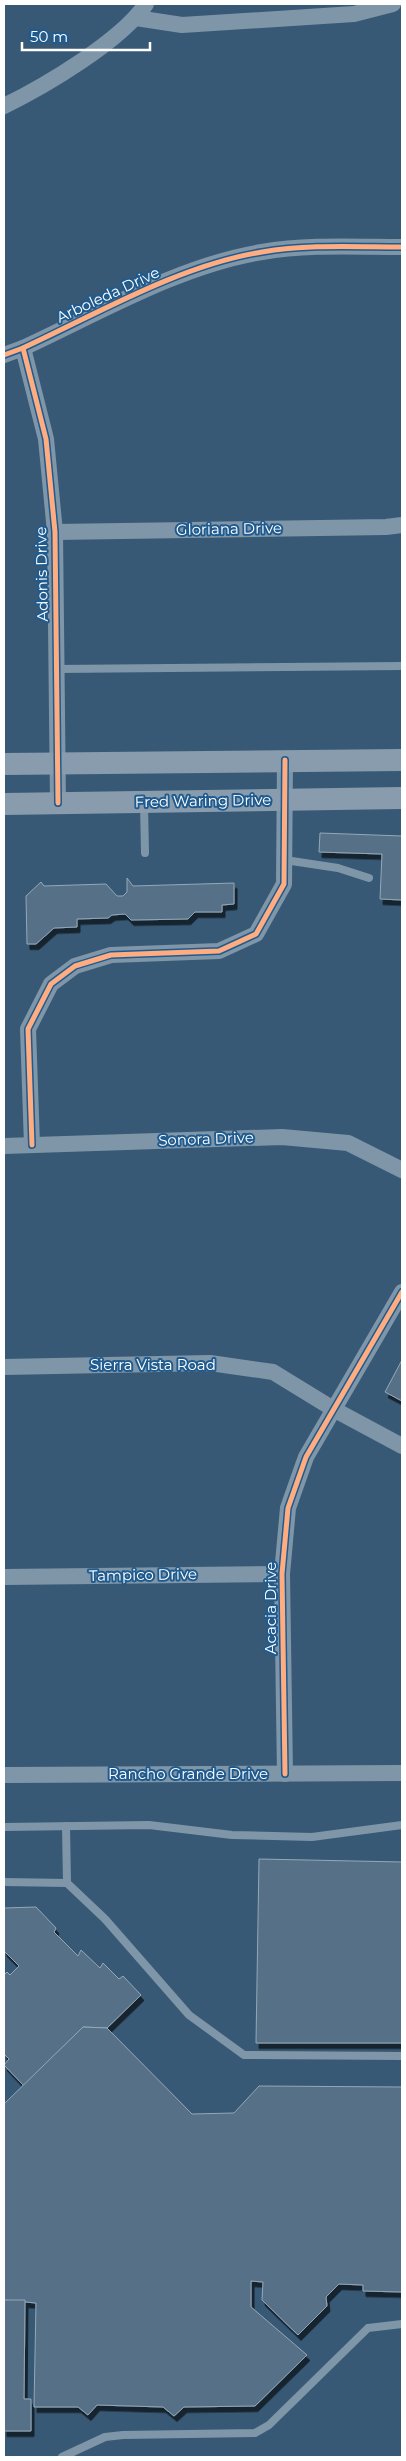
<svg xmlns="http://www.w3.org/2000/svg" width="406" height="2461" font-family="Montserrat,sans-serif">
<defs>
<filter id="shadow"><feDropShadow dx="3" dy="5.5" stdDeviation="0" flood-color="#0009"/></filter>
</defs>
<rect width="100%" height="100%" fill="#385975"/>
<g fill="#567187" stroke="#94a7b7" filter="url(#shadow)">
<path d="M320,833L402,836V900L380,899L382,854L319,852Z"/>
<path d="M127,878L133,886L234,883V904L222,905V912H195L188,919L131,920L125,914L112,915L108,918L77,919V927L54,928L36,944H27L26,896L41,882L44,886L106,884L117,896H123L127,892Z"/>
<path d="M402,1360V1401L385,1392Z"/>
<path d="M259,1859L402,1862V2043H256Z"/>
<path d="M36,1907L56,1928L54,1932L78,1956L81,1950L100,1968L103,1963L119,1979L123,1976L141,1995L107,2028L83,2027L24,2086L4,2065L9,2059L4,2054V1975L7,1972L10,1975L19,1966L4,1951V1908Z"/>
<path d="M83,2027L107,2028L192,2114L234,2113L259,2086L402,2087V2292L363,2291V2285L339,2284L326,2297L327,2306L298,2335L262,2300L263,2282L251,2281V2307L307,2355L255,2406L184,2407L174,2416L163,2407L97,2405L88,2415L78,2407H34L36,2303L4,2300V2104Z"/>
<path d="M4,2300H25L24,2399H31V2431H4Z"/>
</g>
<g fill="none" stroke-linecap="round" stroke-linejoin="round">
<g stroke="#7f96a9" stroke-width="8">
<path d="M56,669L402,666"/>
<path d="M144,804L145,853"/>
<path d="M285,860L338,868L369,878"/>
<path d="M66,1826L67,1883"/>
<path d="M4,1827L149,1825L232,1835L312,1837L402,1825"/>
<path d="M4,1882L67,1883L105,1919L189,2015L244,2055L402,2056"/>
<path d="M62,2457L105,2437L123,2435L255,2433L269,2425L368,2328L402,2324"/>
</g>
<g stroke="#7f96a9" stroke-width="16">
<path d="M136,18L182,25L354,14L393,4"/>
<path d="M4,106C45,86 121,41 146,4"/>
<path d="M23,348L46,439L55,532L58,803"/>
<path d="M4,355L23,348C97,314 180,265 262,252C308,244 356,247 402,247"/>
<path d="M55,532L386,527L402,525"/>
<path d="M32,1145L28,1029L51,984L75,966L111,955L219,951L256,934L284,884L285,760"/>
<path d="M4,1146L282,1137L348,1143L402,1170"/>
<path d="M4,1367L210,1363L273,1372L335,1410L402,1446"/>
<path d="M4,1577L282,1574"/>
<path d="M285,1774L282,1574L288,1508L306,1457L402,1292"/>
<path d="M4,1775L402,1773"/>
</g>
<g stroke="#889cae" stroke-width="22">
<path d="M4,764L402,760"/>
<path d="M4,804L402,798"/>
</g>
<defs>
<g id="cycleway">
<path d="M23,348L46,439L55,532L58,803"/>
<path d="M4,355L23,348C97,314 180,265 262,252C308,244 356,247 402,247"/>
<path d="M32,1145L28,1029L51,984L75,966L111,955L219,951L256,934L284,884L285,760"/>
<path d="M285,1774L282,1574L288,1508L306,1457L402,1292"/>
</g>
</defs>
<use href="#cycleway" stroke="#1f5b8e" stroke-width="8"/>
<use href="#cycleway" stroke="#ffac80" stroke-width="5"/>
</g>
<g text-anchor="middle" stroke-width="4" stroke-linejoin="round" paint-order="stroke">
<g font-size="15" fill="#fff" stroke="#1f5b8e">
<text transform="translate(108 295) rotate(-25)" y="5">Arboleda Drive</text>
<text transform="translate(229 529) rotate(-1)" y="5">Gloriana Drive</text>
<text transform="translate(42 574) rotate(-91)" y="5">Adonis Drive</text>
<text transform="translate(203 801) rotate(-1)" y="5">Fred Waring Drive</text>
<text transform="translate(206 1139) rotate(-2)" y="5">Sonora Drive</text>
<text x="153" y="1370">Sierra Vista Road</text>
<text transform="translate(143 1575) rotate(-1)" y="5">Tampico Drive</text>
<text transform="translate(271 1608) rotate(-90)" y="5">Acacia Drive</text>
<text x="188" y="1779">Rancho Grande Drive</text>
</g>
</g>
<rect width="406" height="2461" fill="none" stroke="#ffffff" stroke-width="10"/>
<path d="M22 42v8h128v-8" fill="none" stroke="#ffffff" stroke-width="2.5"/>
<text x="30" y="42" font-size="15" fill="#ffffff" stroke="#1f5b8e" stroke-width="4" paint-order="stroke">50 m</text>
</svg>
